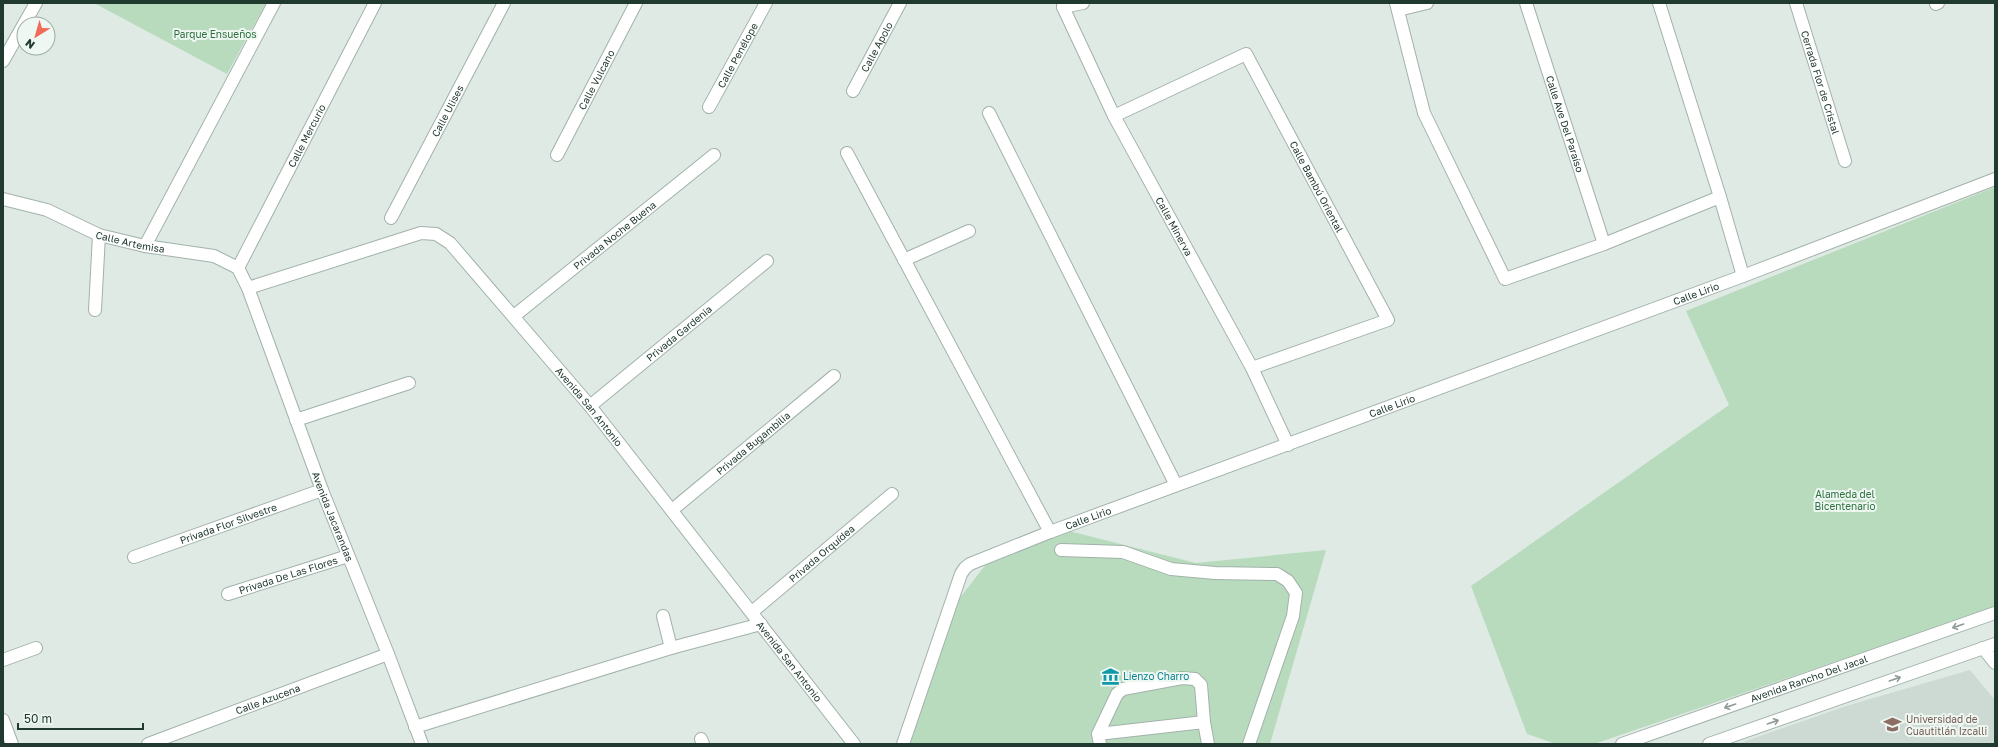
<svg xmlns="http://www.w3.org/2000/svg" width="1998" height="747" font-family="'Golos Text',sans-serif">
<rect width="100%" height="100%" fill="#dfeae4"/>
<path fill="#cddad3" d="M1970,670L1995,700V744H1737L1846,706Z"/>
<g fill="#b8dbbd">
<path d="M94,3H266L227,74Z"/>
<path d="M1995,187V607L1594,744H1556L1527,734L1471,586L1729,405L1686,311Z"/>
<path d="M1065,530L1196,563L1326,550L1270,744H906L952,608L987,563Z"/>
</g>
<g fill="none" stroke-linecap="round" stroke-linejoin="round">
<defs>
<g id="minor">
<path d="M1396,3L1424,113L1505,279L1604,244L1720,197"/>
<path id="s1" d="M1526,3L1604,244"/>
<path d="M1659,3L1720,197L1743,276"/>
<path id="s2" d="M1796,3L1845,161"/>
<path d="M1936,4L1938,3"/>
<path id="s3" d="M1063,7L1114,116L1252,368L1288,445"/>
<path d="M1063,7L1083,3"/>
<path d="M1398,10L1427,3"/>
<path d="M3,61L36,3"/>
<path id="s4" d="M853,91L900,3"/>
<path id="s5" d="M709,107L766,3"/>
<path d="M989,113L1176,485"/>
<path id="s6" d="M1114,116L1246,54L1388,320L1252,368"/>
<path d="M847,153L1050,532"/>
<path id="s7" d="M557,155L636,3"/>
<path id="s8" d="M3,199L47,210L99,235L145,246L214,256L238,268L248,288L322,490L388,654L422,744"/>
<path id="s9" d="M391,218L504,3"/>
<path d="M145,246L274,3"/>
<path d="M904,260L969,231"/>
<path id="s10" d="M238,268L375,3"/>
<path id="s11" d="M248,288L421,233L436,234L450,243L590,406L854,744"/>
<path d="M95,310L99,235"/>
<path id="s12" d="M514,316L714,155"/>
<path id="s13" d="M590,406L767,261"/>
<path d="M296,420L409,383"/>
<path id="s14" d="M672,510L834,376"/>
<path d="M1061,550L1123,552L1171,569L1215,573L1277,574L1288,581L1296,593L1293,616L1249,744"/>
<path id="s15" d="M134,557L322,490"/>
<path id="s16" d="M228,594L348,556"/>
<path id="s17" d="M752,612L892,494"/>
<path d="M663,616L671,648"/>
<path d="M1983,648L1995,663"/>
<path d="M3,660L36,648"/>
<path d="M3,720L12,744"/>
<path d="M415,727L671,648L761,624"/>
<path d="M1098,734L1117,694L1123,689L1182,678L1195,679L1201,685L1204,722"/>
<path d="M701,739L703,744"/>
<path id="s18" d="M148,744L388,654"/>
<path id="s19" d="M903,744L961,574L965,568L970,564L1050,532L1743,276L1995,179"/>
<path d="M1100,744L1098,734L1204,722L1208,744"/>
<path id="s20" d="M1622,744L1995,613"/>
<path d="M1709,744L1995,644"/>
</g>
</defs>
<use href="#minor" stroke="#a2b2aa" stroke-width="14"/>
<use href="#minor" stroke="#fff" stroke-width="12"/>
</g>
<defs><path id="oneway-shaft" d="M-6 0H5M1.5-3L5.5 0L1.5 3" fill="none" stroke-width="1.6" stroke-linecap="round" stroke-linejoin="round"/></defs>
<g stroke="#909c98">
<use href="#oneway-shaft" transform="translate(1958 626) rotate(161)"/>
<use href="#oneway-shaft" transform="translate(1895 679) rotate(-19)"/>
<use href="#oneway-shaft" transform="translate(1730 706) rotate(161)"/>
<use href="#oneway-shaft" transform="translate(1773 722) rotate(-19)"/>
</g>
<defs>
<symbol id="museum-bare" viewBox="-9 -9 18 18"><path d="M0-6L6-3V-2H-6V-3ZM-5-1h2V3h-2ZM-1-1h2V3h-2ZM3-1h2V3H3ZM-6 4H6V6H-6Z" fill="#0f9aa8" stroke="#eff7f2" stroke-width="2.5" paint-order="stroke"/></symbol>
<symbol id="university-bare" viewBox="-9 -9 18 18"><path d="M0-5L7-2L0 1L-7-2ZM-4 1L0 2.5L4 1V4Q0 6-4 4Z" fill="#8d6e63" stroke="#eff7f2" stroke-width="2.5" paint-order="stroke"/></symbol>
</defs>
<g fill-rule="evenodd">
<use href="#museum-bare" x="1098" y="664" width="25" height="25"/>
<use href="#university-bare" x="1880" y="712" width="25" height="25"/>
</g>
<g text-anchor="middle" stroke-width="4" stroke-linejoin="round" paint-order="stroke">
<g font-size="10" fill="#2b703e" stroke="#eff7f2">
<text x="215" y="38">Parque Ensueños</text>
<text x="1845" y="498">Alameda del<tspan x="1845" dy="12">Bicentenario</tspan></text>
</g>
<g font-size="10" fill="#203a30" stroke="#eff7f2">
<text dy="4" stroke="none"><textPath href="#s4" startOffset="50">Calle Apolo</textPath></text>
<text dy="4" stroke="none"><textPath href="#s5" startOffset="59">Calle Penélope</textPath></text>
<text dy="4" stroke="none"><textPath href="#s7" startOffset="85">Calle Vulcano</textPath></text>
<text dy="4" stroke="none"><textPath href="#s2" startOffset="83">Cerrada Flor de Cristal</textPath></text>
<text dy="4" stroke="none"><textPath href="#s9" startOffset="121">Calle Ulises</textPath></text>
<text dy="4" stroke="none"><textPath href="#s1" startOffset="127">Calle Ave Del Paraíso</textPath></text>
<text dy="4" stroke="none"><textPath href="#s10" startOffset="149">Calle Mercurio</textPath></text>
<text dy="4" stroke="none"><textPath href="#s6" startOffset="296">Calle Bambú Oriental</textPath></text>
<text dy="4" stroke="none"><textPath href="#s3" startOffset="246">Calle Minerva</textPath></text>
<text dy="4" stroke="none"><textPath href="#s12" startOffset="129">Privada Noche Buena</textPath></text>
<text dy="4" stroke="none"><textPath href="#s8" startOffset="135">Calle Artemisa</textPath></text>
<text dy="4" stroke="none"><textPath href="#s19" startOffset="968">Calle Lirio</textPath></text>
<text dy="4" stroke="none"><textPath href="#s13" startOffset="115">Privada Gardenia</textPath></text>
<text dy="4" stroke="none"><textPath href="#s11" startOffset="428">Avenida San Antonio</textPath></text>
<text dy="4" stroke="none"><textPath href="#s19" startOffset="644">Calle Lirio</textPath></text>
<text dy="4" stroke="none"><textPath href="#s14" startOffset="105">Privada Bugambilia</textPath></text>
<text dy="4" stroke="none"><textPath href="#s8" startOffset="513">Avenida Jacarandas</textPath></text>
<text dy="4" stroke="none"><textPath href="#s19" startOffset="320">Calle Lirio</textPath></text>
<text dy="4" stroke="none"><textPath href="#s15" startOffset="100">Privada Flor Silvestre</textPath></text>
<text dy="4" stroke="none"><textPath href="#s17" startOffset="91">Privada Orquídea</textPath></text>
<text dy="4" stroke="none"><textPath href="#s16" startOffset="63">Privada De Las Flores</textPath></text>
<text dy="4" stroke="none"><textPath href="#s11" startOffset="752">Avenida San Antonio</textPath></text>
<text dy="4" stroke="none"><textPath href="#s20" startOffset="198">Avenida Rancho Del Jacal</textPath></text>
<text dy="4" stroke="none"><textPath href="#s18" startOffset="128">Calle Azucena</textPath></text>
</g>
<g font-size="10" fill="#0d838f" stroke="#eff7f2" text-anchor="start">
<text x="1123" y="680">Lienzo Charro</text>
</g>
<g font-size="10" fill="#785e54" stroke="#eff7f2" text-anchor="start">
<text x="1906" y="723">Universidad de<tspan x="1906" dy="12">Cuautitlán Izcalli</tspan></text>
</g>
</g>
<rect width="1998" height="747" fill="none" stroke="#203a30" stroke-width="8"/>
<g transform="translate(36 36) rotate(217)"><circle r="19" fill="#eff7f2" stroke="#9caba4"/>
<path d="M0-3L7 15L0 10L-7 15Z" fill="#f06b58"/>
<text y="-6" font-size="11" font-weight="bold" text-anchor="middle" fill="#203a30">N</text>
</g>
<path d="M18 723v6h125v-6" fill="none" stroke="#203a30" stroke-width="2"/>
<text x="24" y="723" font-size="12" fill="#203a30" stroke="#eff7f2" stroke-width="3" paint-order="stroke">50 m</text>
</svg>
